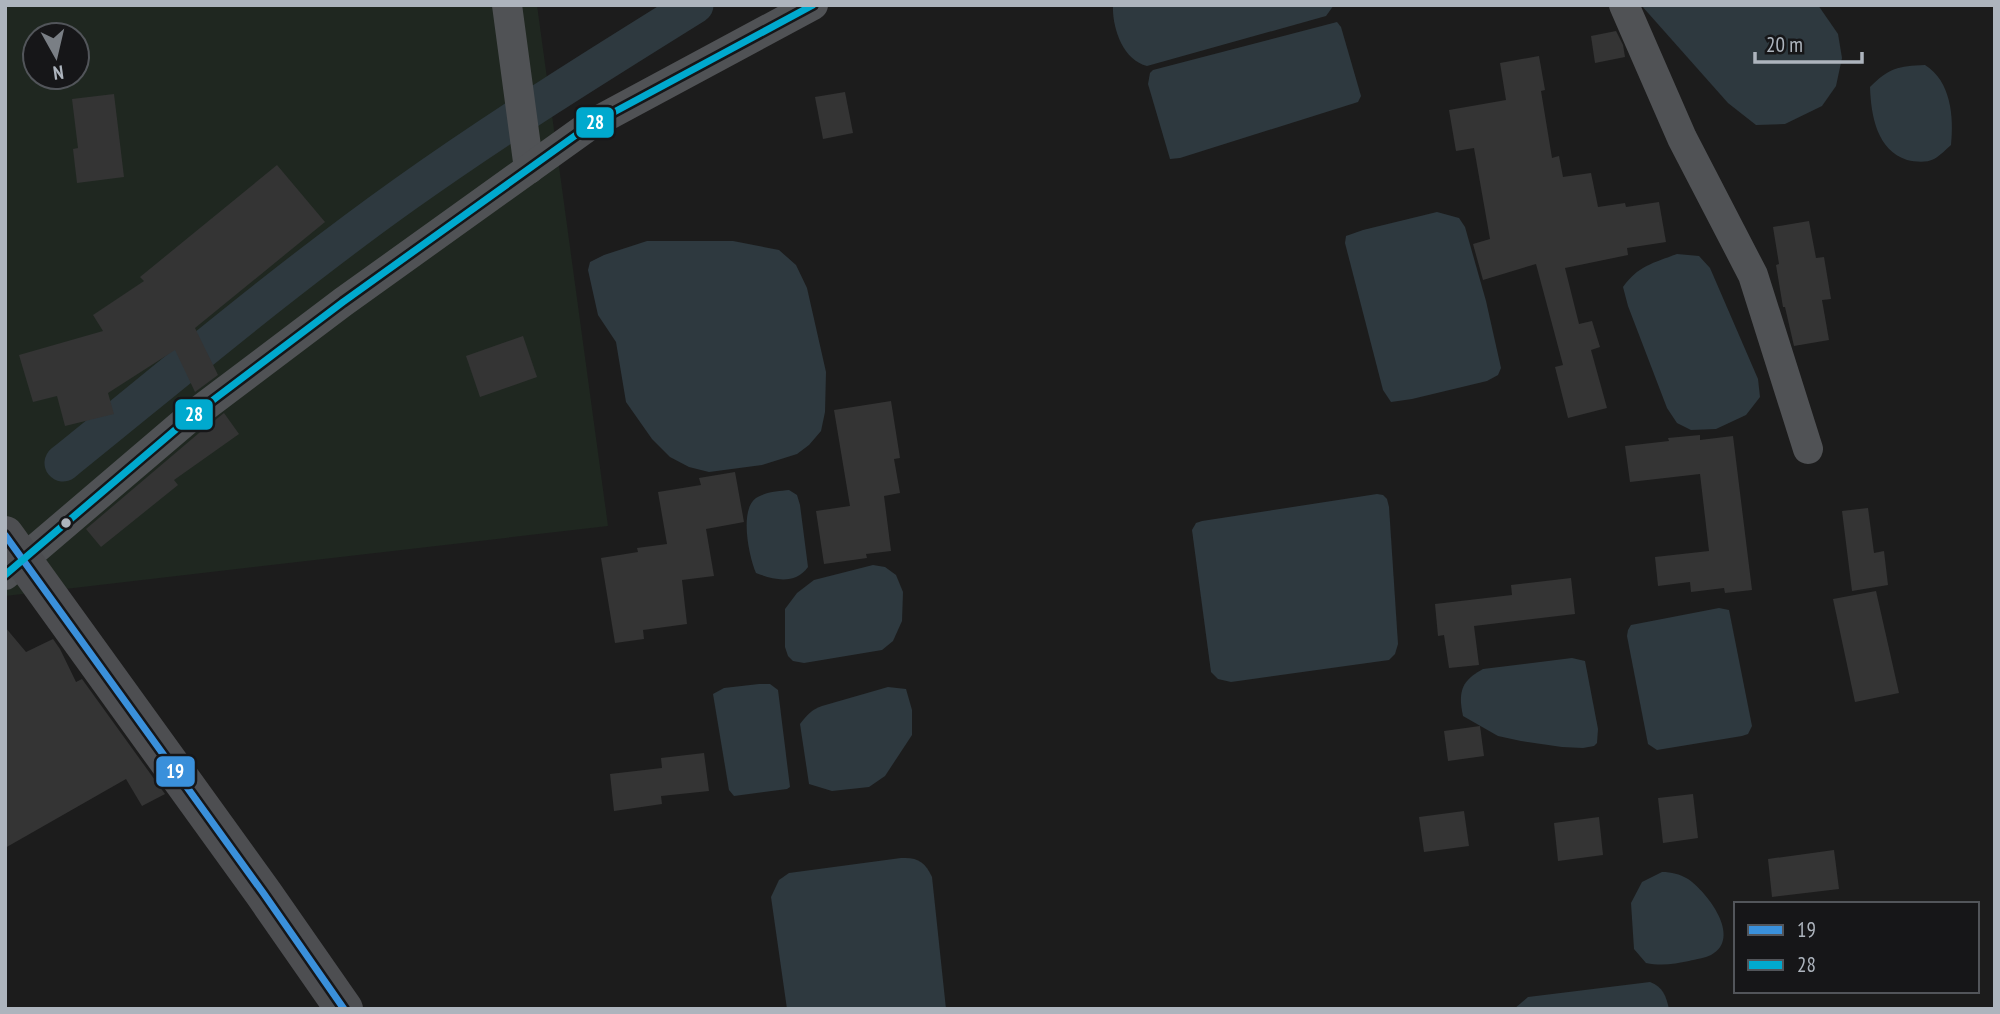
<svg xmlns="http://www.w3.org/2000/svg" width="2000" height="1014" font-family="'PT Sans Narrow',sans-serif">
<rect width="100%" height="100%" fill="#1c1c1c"/>
<path fill="#1f2720" fill-rule="evenodd" d="M5,5H537L608,526L5,596ZM35,35H77V77H35Z"/>
<g fill="#2e393f">
<path d="M1113,5H1334L1326,16L1147,66C1123,60 1112,28 1113,5Z"/>
<path d="M1641,5H1818L1838,34L1842,58L1836,86L1822,106L1785,124L1756,125L1728,103Z"/>
<path d="M1337,22L1341,27L1361,96L1358,102L1180,158L1170,159L1148,84L1150,73L1153,70Z"/>
<path d="M1925,65C1951,81 1954,117 1951,145C1946,149 1940,156 1934,159C1926,163 1916,162 1907,160C1877,150 1871,116 1870,87C1889,68 1898,66 1925,65Z"/>
<path d="M1437,212L1459,218L1465,227L1486,301L1501,368L1498,375L1487,381L1412,399L1391,402L1383,390L1345,243L1346,236L1363,230Z"/>
<path d="M647,241H733L779,250L796,265L807,288L826,372L825,412L821,431L809,445L797,454L762,465L709,472L689,467L670,457L652,439L626,402L616,342L598,315L588,270L590,262L604,255Z"/>
<path d="M1677,254L1699,256L1710,268L1758,379L1760,397L1746,415L1716,429L1691,430L1677,423L1667,408L1628,306L1623,287C1638,266 1653,263 1677,254Z"/>
<path d="M789,490L797,495L800,505L808,567C795,585 774,580 756,573C749,557 739,510 756,498C765,492 779,491 789,490Z"/>
<path d="M1377,494L1383,495L1387,499L1389,507L1398,644L1395,654L1389,660L1231,682L1218,679L1211,672L1192,530L1196,523L1202,521Z"/>
<path d="M873,565L885,567L896,575L903,592L902,621L893,641L882,650L804,663L793,661L788,656L785,647V609L797,593L814,580Z"/>
<path d="M1719,608L1729,610L1752,726L1748,734L1742,736L1657,750L1648,744L1627,636L1628,630L1631,625Z"/>
<path d="M1572,658L1585,661L1598,729L1597,743L1594,746L1583,748L1562,747L1521,741L1498,736L1463,716C1458,692 1461,681 1483,669Z"/>
<path d="M759,684H770L778,690L790,787L787,789L734,796L729,790L713,694L724,688Z"/>
<path d="M888,687L906,689L912,710V735L885,776L869,787L832,791L809,784L800,724C807,715 811,710 822,706Z"/>
<path d="M901,858C918,857 925,862 932,877L946,1009H787L771,897L779,880L789,873Z"/>
<path d="M1662,872C1672,872 1679,874 1688,879C1707,892 1743,938 1711,955C1705,958 1696,959 1689,961C1675,964 1661,966 1646,963L1634,949L1631,903L1642,882Z"/>
<path d="M1650,982C1663,987 1666,996 1669,1009H1514L1528,997Z"/>
</g>
<g fill="none" stroke-linecap="round" stroke-linejoin="round">
<path stroke="#2e393f" stroke-width="37" d="M63,463C176,372 287,278 405,194C499,127 597,66 695,5"/>
</g>
<g fill="#343434">
<path d="M1616,31L1623,45L1625,57L1595,63L1591,36Z"/>
<path d="M1539,56L1545,90L1541,91L1552,158L1559,156L1563,177L1591,173L1598,207L1625,203L1626,207L1659,202L1666,242L1627,248L1628,255L1565,268L1579,324L1592,321L1600,347L1591,350L1607,408L1568,418L1555,367L1563,365L1536,264L1483,280L1473,244L1490,239L1474,148L1456,151L1449,110L1506,100L1500,63Z"/>
<path d="M845,92L853,133L823,139L815,97Z"/>
<path d="M114,94L124,177L77,183L73,149L78,148L72,99Z"/>
<path d="M277,165L325,222L195,328L218,375L195,392L175,350L108,393L114,414L65,426L57,396L33,402L19,355L103,331L93,315L144,281L140,277Z"/>
<path d="M1809,221L1816,258L1824,257L1831,299L1822,300L1829,340L1794,346L1785,307H1783L1776,265L1779,264L1773,227Z"/>
<path d="M523,336L537,377L480,397L466,356Z"/>
<path d="M891,401L900,458L894,459L900,493L884,496L891,551L866,554L867,558L824,564L816,511L850,506L834,410Z"/>
<path d="M224,413L239,434L174,480L178,485L101,547L86,529L199,433Z"/>
<path d="M1700,435V440L1733,436L1752,590L1725,593L1724,588L1691,592L1690,582L1658,586L1655,557L1709,551L1700,474L1630,482L1625,446L1669,441L1668,438Z"/>
<path d="M735,472L744,522L706,529L714,576L682,580L687,624L643,630L644,639L615,643L601,558L638,552L637,548L667,544L658,492L701,485L699,478Z"/>
<path d="M1868,508L1874,553L1884,551L1888,585L1852,591L1842,511Z"/>
<path d="M1571,578L1575,614L1474,626L1479,665L1449,668L1444,635L1438,636L1435,604L1512,595L1511,585Z"/>
<path d="M1876,591L1899,693L1855,702L1833,599Z"/>
<path d="M5,627L26,652L53,639L60,649L76,682L82,679L165,794L142,806L126,779L5,848Z"/>
<path d="M1480,726L1484,756L1448,761L1444,731Z"/>
<path d="M704,753L709,791L661,796L662,804L614,811L610,774L662,768L661,758Z"/>
<path d="M1693,794L1698,838L1663,843L1658,798Z"/>
<path d="M1464,811L1469,846L1424,852L1419,817Z"/>
<path d="M1599,817L1603,855L1558,861L1554,823Z"/>
<path d="M1834,850L1839,889L1772,897L1768,859Z"/>
</g>
<g fill="none" stroke-linecap="round" stroke-linejoin="round">
<g stroke="#505255" stroke-width="30">
<path d="M507,5L529,169"/>
<path d="M1624,5L1682,138L1753,275L1808,449"/>
<path d="M5,575L188,419L343,302L590,125L813,5"/>
</g>
<path stroke="#4d4e51" stroke-width="38" d="M5,535L264,894L344,1009"/>
<defs>
<path id="bus-1" d="M5,535L264,894L344,1009"/>
<path id="bus-2" d="M5,575L188,419L343,302L590,125L813,5"/>
</defs>
<use href="#bus-1" stroke="#161618" stroke-width="12"/>
<use href="#bus-2" stroke="#161618" stroke-width="12"/>
<use href="#bus-1" stroke="#3a90db" stroke-width="7"/>
<use href="#bus-2" stroke="#00a9ce" stroke-width="7"/>
</g>
<circle fill="#adb4bd" stroke="#161618" stroke-width="2.5" cx="66" cy="523" r="6"/>
<g stroke="#161618" stroke-width="2.5">
<rect x="575" y="106" width="40" height="33" rx="7" fill="#00a9ce"/>
<rect x="174" y="398" width="40" height="33" rx="7" fill="#00a9ce"/>
<rect x="155" y="755" width="41" height="33" rx="7" fill="#3a90db"/>
</g>
<g font-size="19" text-anchor="middle" font-weight="bold" fill="#fff">
<text x="595" y="129">28</text>
<text x="194" y="421">28</text>
<text x="175" y="778">19</text>
</g>
<rect width="2000" height="1014" fill="none" stroke="#adb4bd" stroke-width="14"/>
<rect x="1734" y="902" width="245" height="91" fill="#161618" stroke="#52555a" stroke-width="2"/>
<rect x="1748" y="925" width="35" height="10" fill="#3a90db" stroke="#52555a" stroke-width="2"/>
<text x="1797" y="937" font-size="21" fill="#adb4bd">19</text>
<rect x="1748" y="960" width="35" height="10" fill="#00a9ce" stroke="#52555a" stroke-width="2"/>
<text x="1797" y="972" font-size="21" fill="#adb4bd">28</text>
<g transform="translate(56 56) rotate(172)"><circle r="33" fill="#161618" stroke="#52555a" stroke-width="2"/>
<path d="M0-5L12 26L0 18L-12 26Z" fill="#7a7f85"/>
<text y="-10" font-size="19" font-weight="bold" text-anchor="middle" fill="#adb4bd">N</text>
</g>
<path d="M1755 52v10h107v-10" fill="none" stroke="#adb4bd" stroke-width="3.5"/>
<text x="1766" y="52" font-size="21" fill="#adb4bd" stroke="#161618" stroke-width="5" paint-order="stroke">20 m</text>
</svg>
